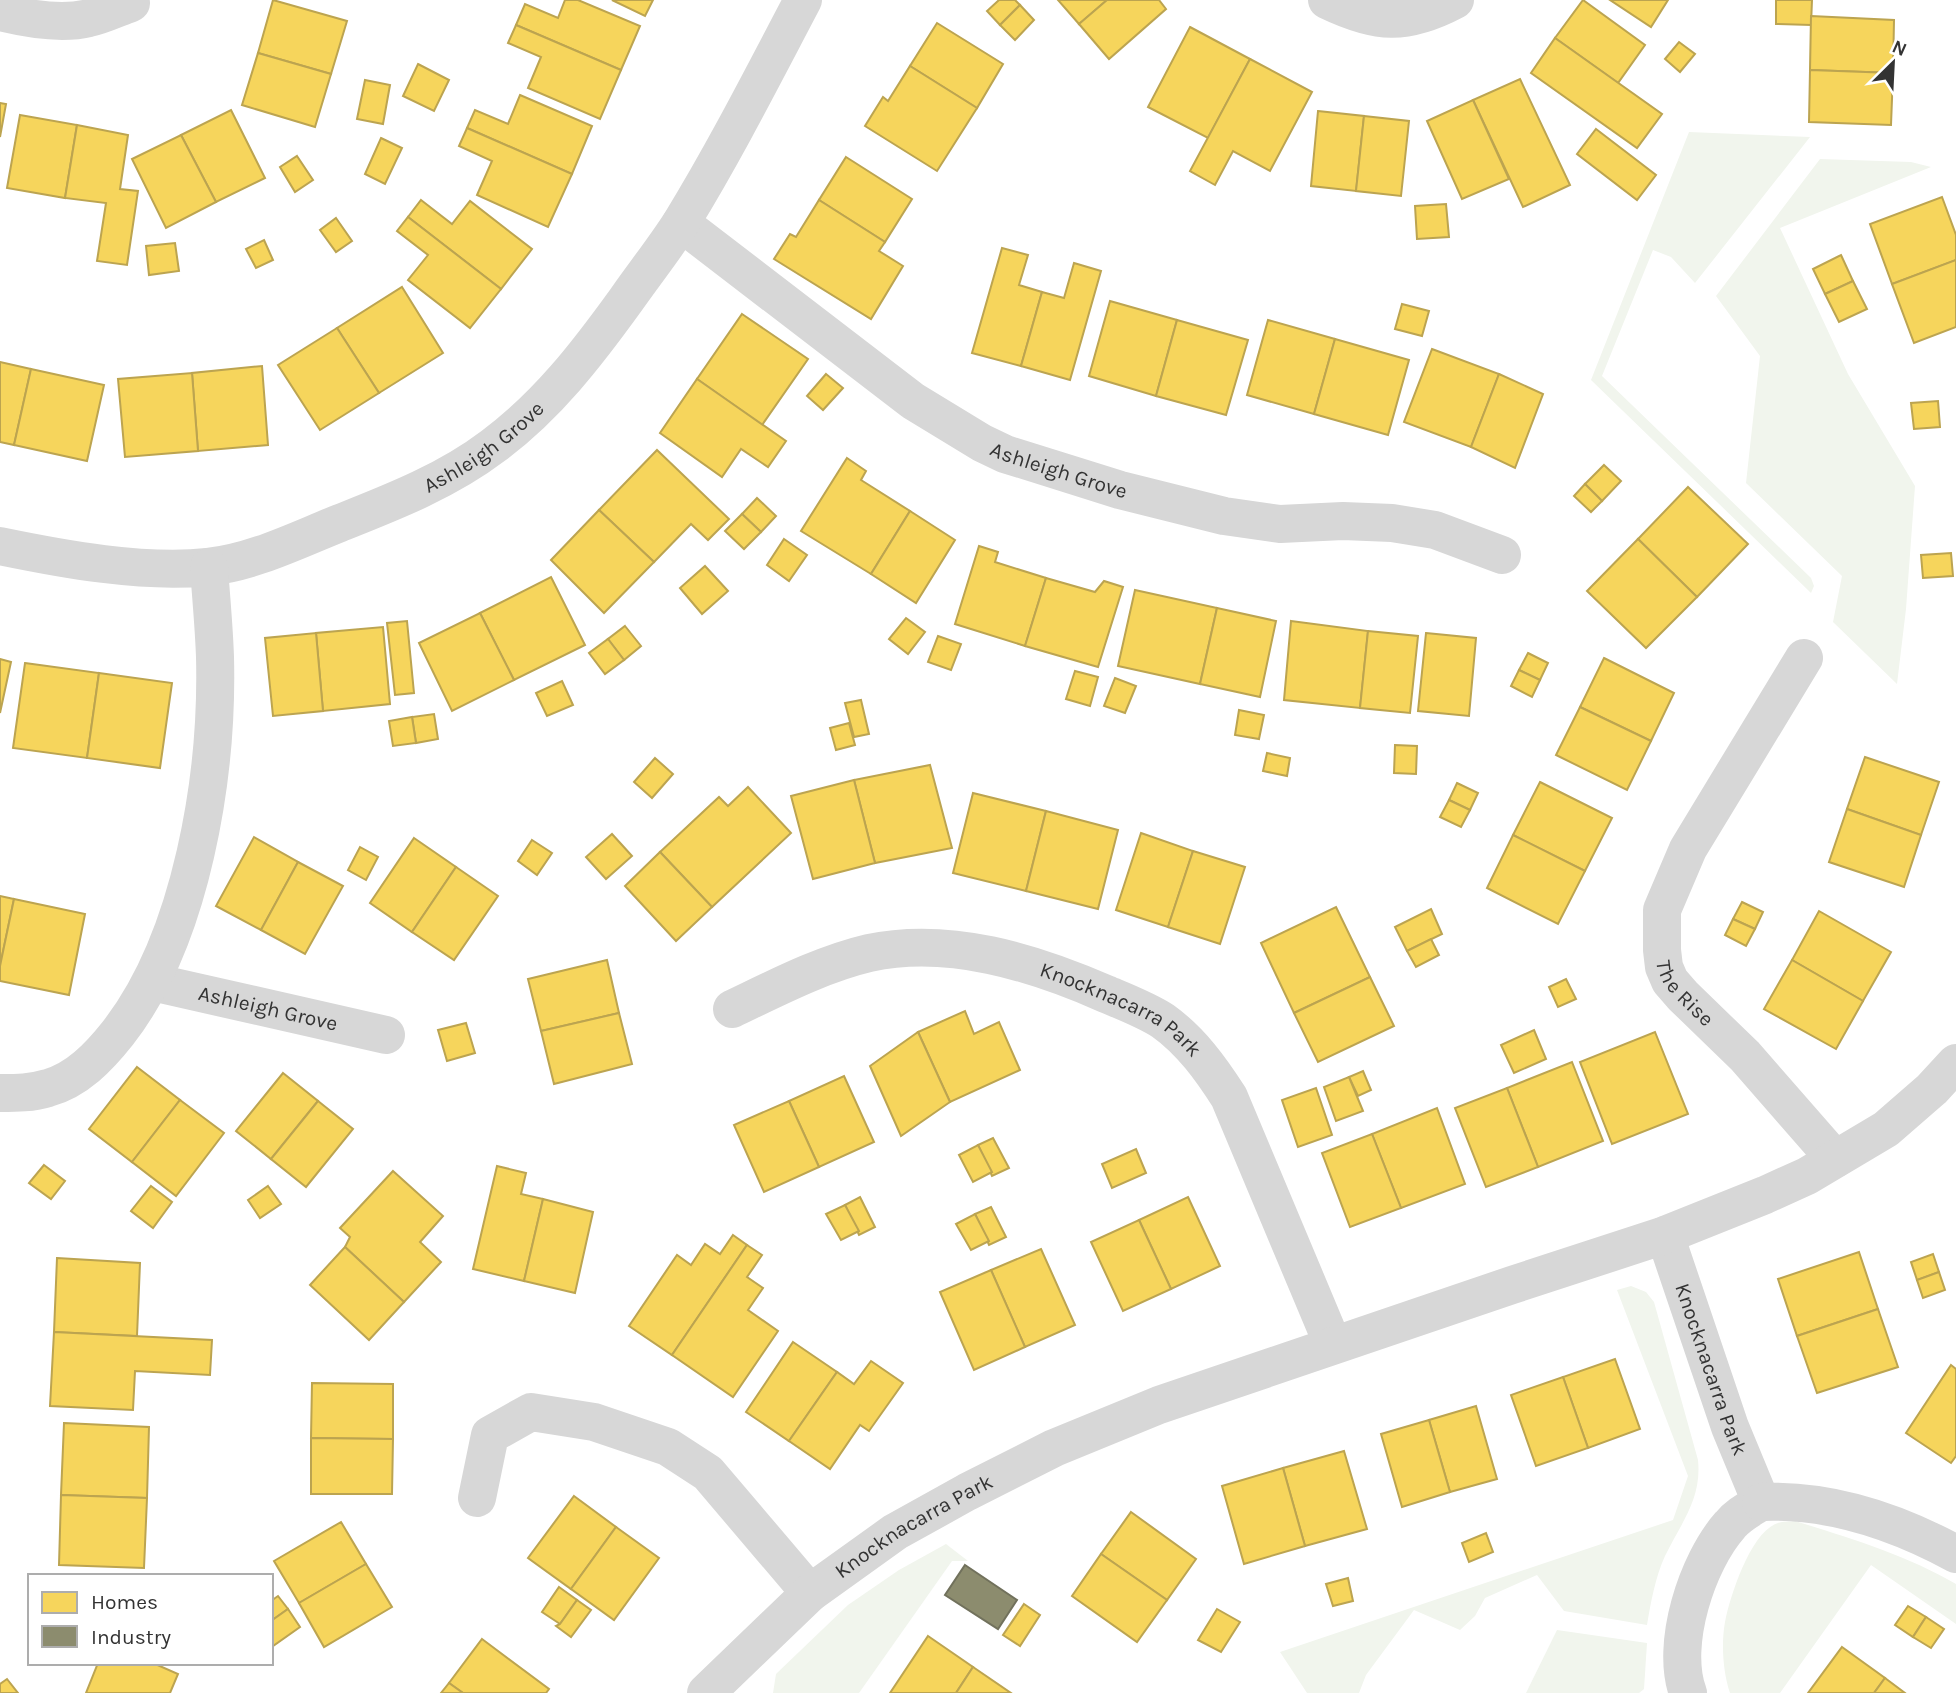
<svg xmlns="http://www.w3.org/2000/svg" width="1956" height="1693" font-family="Karla,sans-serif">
<rect width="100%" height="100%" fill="#fff"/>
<g fill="#f1f5ed">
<path d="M1689,132L1810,137L1695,283L1671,257L1653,250L1602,376L1811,578L1814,586L1811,593L1591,380Z"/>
<path d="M1820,159L1911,162L1931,167L1780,228L1848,374L1915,486L1906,609L1897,684L1833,622L1842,576L1746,483L1760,356L1716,296Z"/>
<path d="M1631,1286L1646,1292L1654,1302L1698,1460C1702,1499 1681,1523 1665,1556C1655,1578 1651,1602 1647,1625L1564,1611L1537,1575L1485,1598L1475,1616L1460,1630L1414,1610L1366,1675L1359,1693H1307L1280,1652L1673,1520L1688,1476L1617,1290Z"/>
<path d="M1795,1521C1850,1538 1906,1555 1956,1584V1624L1871,1565L1780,1693H1730C1723,1672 1721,1644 1725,1622C1730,1596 1751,1531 1778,1523C1783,1521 1790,1522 1795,1521Z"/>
<path d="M946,1544L968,1561H952L859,1693H773L776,1674L848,1605L899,1570Z"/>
<path d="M1557,1630L1647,1643L1644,1689L1639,1693H1526Z"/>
</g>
<g fill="#f6d55c" stroke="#bca450" stroke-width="2">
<path d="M273,0L347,21L331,74L258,53Z"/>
<path d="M565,0H578L640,26L621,70L516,25L525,4L558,18Z"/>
<path d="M612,0H653L645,16Z"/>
<path d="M999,0H1015L1020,5L1000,25L987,11Z"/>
<path d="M1058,0H1107L1079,24Z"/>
<path d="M1107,0H1159L1166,9L1109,59L1079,24Z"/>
<path d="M1583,0L1645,45L1618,83L1555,38Z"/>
<path d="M1610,0H1668L1651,27Z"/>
<path d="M1776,0H1812L1811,25L1776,24Z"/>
<path d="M1020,5L1034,20L1015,40L1000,25Z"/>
<path d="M1811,16L1894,20L1893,73L1810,70Z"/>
<path d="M937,23L1003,64L977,108L910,66Z"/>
<path d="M516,25L621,70L600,119L528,88L541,57L508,43Z"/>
<path d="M1190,27L1250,59L1208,138L1148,107Z"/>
<path d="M1555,38L1662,114L1637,148L1531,73Z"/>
<path d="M1679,42L1695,54L1680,72L1665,59Z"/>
<path d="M258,53L331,74L315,127L242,105Z"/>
<path d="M1250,59L1312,92L1270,171L1233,151L1215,185L1190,171Z"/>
<path d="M418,64L449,80L434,111L403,96Z"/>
<path d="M910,66L977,108L937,171L865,126L883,97L888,101Z"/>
<path d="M1810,70L1893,73L1891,125L1809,122Z"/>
<path d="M1520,79L1570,185L1523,207L1473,100Z"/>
<path d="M365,80L390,85L383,124L357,119Z"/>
<path d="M520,95L592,126L572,174L467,128L475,110L508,124Z"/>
<path d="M1473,100L1509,179L1462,199L1427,121Z"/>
<path d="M0,103L6,104L0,137Z"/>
<path d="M231,110L265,178L216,202L181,135Z"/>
<path d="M1318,111L1364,116L1356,191L1311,186Z"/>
<path d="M20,115L77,125L65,198L7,188Z"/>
<path d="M1364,116L1409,121L1401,196L1356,191Z"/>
<path d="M77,125L128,135L120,189L138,191L127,265L97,261L106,203L65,198Z"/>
<path d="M467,128L572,174L548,227L477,195L492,161L459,146Z"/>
<path d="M1596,129L1656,175L1637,200L1577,154Z"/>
<path d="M181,135L216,202L166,228L132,159Z"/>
<path d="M381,138L402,148L385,184L365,174Z"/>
<path d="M297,156L313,180L295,192L280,167Z"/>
<path d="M846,157L912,199L885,242L819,200Z"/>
<path d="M1942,197L1956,235V260L1892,284L1870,224Z"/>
<path d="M421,200L452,224L470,201L532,249L501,289L408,217Z"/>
<path d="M819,200L885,242L879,251L903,266L871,319L774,259L790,234L796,237Z"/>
<path d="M1446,204L1449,237L1417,239L1415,206Z"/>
<path d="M408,217L501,289L470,328L408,280L428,255L397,231Z"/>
<path d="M336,218L352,241L336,252L320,230Z"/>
<path d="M264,240L273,260L256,268L246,249Z"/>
<path d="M175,243L179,271L149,275L146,246Z"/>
<path d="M1002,248L1028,255L1019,285L1042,292L1021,366L972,353Z"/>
<path d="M1841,255L1853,281L1825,294L1813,269Z"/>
<path d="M1956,260V327L1914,343L1892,284Z"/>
<path d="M1074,263L1101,271L1070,380L1021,366L1042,292L1064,298Z"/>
<path d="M1853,281L1867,309L1839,322L1825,294Z"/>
<path d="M402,287L443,353L379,393L337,328Z"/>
<path d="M1110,301L1177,320L1156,396L1089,376Z"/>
<path d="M1402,304L1429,311L1422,336L1395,329Z"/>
<path d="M742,314L808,359L762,425L697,379Z"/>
<path d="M1177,320L1248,340L1226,415L1156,396Z"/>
<path d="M1268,320L1335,339L1314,414L1247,395Z"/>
<path d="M337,328L379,393L320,430L278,365Z"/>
<path d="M1335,339L1409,360L1388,435L1314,414Z"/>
<path d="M1432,349L1499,374L1471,447L1404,422Z"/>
<path d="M0,362L31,369L14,445L0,442Z"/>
<path d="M262,366L268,445L198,451L192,373Z"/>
<path d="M31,369L104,385L87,461L14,445Z"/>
<path d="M192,373L198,451L125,457L118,379Z"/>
<path d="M826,374L843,388L823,410L807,396Z"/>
<path d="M1499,374L1543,394L1515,468L1471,447Z"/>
<path d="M697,379L786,441L768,467L741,449L722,477L660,433Z"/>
<path d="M1938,401L1940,427L1914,429L1911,403Z"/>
<path d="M657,450L729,519L708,540L691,524L654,562L599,510Z"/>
<path d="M847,458L866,471L861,480L910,511L871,574L801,531Z"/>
<path d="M1604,465L1621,481L1602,501L1585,484Z"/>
<path d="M1585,484L1602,501L1591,512L1574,496Z"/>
<path d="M1688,487L1748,544L1697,597L1638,539Z"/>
<path d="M757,498L776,516L761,532L742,514Z"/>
<path d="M599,510L654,562L604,613L551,560Z"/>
<path d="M910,511L955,540L916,603L871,574Z"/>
<path d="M742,514L761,532L744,549L725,531Z"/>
<path d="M784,539L807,555L789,581L767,565Z"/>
<path d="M1638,539L1697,597L1646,648L1587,591Z"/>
<path d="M979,546L998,552L995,562L1046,578L1025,646L955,624Z"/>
<path d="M1951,553L1953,576L1923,578L1921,555Z"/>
<path d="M705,566L728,591L702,614L680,588Z"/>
<path d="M551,577L585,645L514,680L480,613Z"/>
<path d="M1046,578L1095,592L1104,581L1123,587L1098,667L1025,646Z"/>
<path d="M1135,590L1217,608L1200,684L1118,666Z"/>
<path d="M1217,608L1276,621L1260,697L1200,684Z"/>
<path d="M480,613L514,680L452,711L419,643Z"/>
<path d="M906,618L925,632L908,654L889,639Z"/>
<path d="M407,621L414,693L395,695L387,623Z"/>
<path d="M1291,621L1368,631L1360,708L1284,700Z"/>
<path d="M625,626L641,646L624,660L608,639Z"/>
<path d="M383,627L390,704L323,711L316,633Z"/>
<path d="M1368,631L1418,636L1410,713L1360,708Z"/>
<path d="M316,633L323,711L273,716L265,638Z"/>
<path d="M1426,633L1476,638L1469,716L1418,711Z"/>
<path d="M938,636L961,644L951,670L928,662Z"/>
<path d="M608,639L624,660L605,674L589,653Z"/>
<path d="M1528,653L1548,663L1540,680L1519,670Z"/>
<path d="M1604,658L1674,693L1651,741L1580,707Z"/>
<path d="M0,659L11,662L0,713Z"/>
<path d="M25,663L99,673L87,758L13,748Z"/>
<path d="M1519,670L1540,680L1532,697L1511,686Z"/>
<path d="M1075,671L1098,677L1090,706L1066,699Z"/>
<path d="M99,673L172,683L160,768L87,758Z"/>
<path d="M1115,678L1136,686L1125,713L1104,706Z"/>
<path d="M562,681L573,705L547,716L536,693Z"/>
<path d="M861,700L869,734L854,737L845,703Z"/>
<path d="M1580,707L1651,741L1627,790L1556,755Z"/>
<path d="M1239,710L1264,715L1259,739L1235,735Z"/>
<path d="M434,714L438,739L416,743L412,717Z"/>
<path d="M412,717L416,743L393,746L389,721Z"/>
<path d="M849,723L855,745L836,750L830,728Z"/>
<path d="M1395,745L1417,746L1416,774L1394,773Z"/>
<path d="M1267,753L1290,758L1287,776L1263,771Z"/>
<path d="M1865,757L1939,782L1921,835L1847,809Z"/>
<path d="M655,758L673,774L652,798L634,782Z"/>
<path d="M930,765L952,848L875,863L854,780Z"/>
<path d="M854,780L875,863L813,879L791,796Z"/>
<path d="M1540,782L1612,818L1585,871L1513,835Z"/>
<path d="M1457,783L1478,793L1470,810L1449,800Z"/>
<path d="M748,787L791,833L712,907L660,852L719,797L728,806Z"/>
<path d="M973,793L1046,811L1026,891L953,873Z"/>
<path d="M1449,800L1470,810L1461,827L1440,817Z"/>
<path d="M1847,809L1921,835L1904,887L1829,862Z"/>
<path d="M1046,811L1118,830L1098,909L1026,891Z"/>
<path d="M1141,833L1193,851L1168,927L1116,910Z"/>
<path d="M612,834L632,856L606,879L586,857Z"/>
<path d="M1513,835L1585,871L1558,924L1487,888Z"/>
<path d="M254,837L298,862L261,930L216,906Z"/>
<path d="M414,838L456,867L412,932L370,903Z"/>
<path d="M532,840L552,853L537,875L518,861Z"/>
<path d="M360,847L378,857L366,880L348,870Z"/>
<path d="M1193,851L1245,867L1220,944L1168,927Z"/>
<path d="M660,852L712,907L676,941L625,886Z"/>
<path d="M298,862L343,886L305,954L261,930Z"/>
<path d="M456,867L498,896L454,960L412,932Z"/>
<path d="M0,896L14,899L0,966Z"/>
<path d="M14,899L85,914L69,995L0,981V966Z"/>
<path d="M1742,902L1763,912L1755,929L1733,919Z"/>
<path d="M1336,907L1370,977L1294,1013L1261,943Z"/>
<path d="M1431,909L1442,934L1407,951L1395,927Z"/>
<path d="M1819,911L1891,952L1863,1001L1792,960Z"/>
<path d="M1733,919L1755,929L1746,946L1725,935Z"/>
<path d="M1431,939L1439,955L1416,967L1407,951Z"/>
<path d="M607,960L619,1013L541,1031L528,979Z"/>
<path d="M1792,960L1863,1001L1836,1049L1764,1009Z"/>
<path d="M1370,977L1394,1026L1318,1062L1294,1013Z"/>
<path d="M1566,979L1576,999L1558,1007L1549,987Z"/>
<path d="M965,1011L974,1034L999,1022L1020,1070L950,1102L918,1032Z"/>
<path d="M619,1013L632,1064L554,1084L541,1031Z"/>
<path d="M466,1023L475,1053L447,1061L438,1030Z"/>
<path d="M1534,1030L1546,1059L1514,1073L1501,1045Z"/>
<path d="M918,1032L950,1102L901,1136L870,1066Z"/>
<path d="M1655,1032L1688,1114L1612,1144L1580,1062Z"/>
<path d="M1572,1062L1603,1141L1538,1167L1507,1088Z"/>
<path d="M137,1067L180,1100L132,1162L89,1129Z"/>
<path d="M1363,1071L1371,1090L1358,1096L1349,1077Z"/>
<path d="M283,1073L318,1101L271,1159L236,1131Z"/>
<path d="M844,1076L874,1142L819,1167L789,1101Z"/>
<path d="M1349,1077L1363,1111L1336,1121L1324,1087Z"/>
<path d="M1316,1088L1332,1135L1298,1147L1282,1100Z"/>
<path d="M1507,1088L1538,1167L1486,1187L1455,1108Z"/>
<path d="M180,1100L224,1133L176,1196L132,1162Z"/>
<path d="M318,1101L353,1129L306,1187L271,1159Z"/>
<path d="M789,1101L819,1167L764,1192L734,1125Z"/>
<path d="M1437,1108L1465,1184L1401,1208L1372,1134Z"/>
<path d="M1372,1134L1401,1208L1350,1227L1322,1153Z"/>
<path d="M993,1138L1009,1168L992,1176L978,1145Z"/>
<path d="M978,1145L992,1172L973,1182L959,1155Z"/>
<path d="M1136,1149L1146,1173L1112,1188L1102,1164Z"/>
<path d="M44,1165L65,1181L51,1199L29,1183Z"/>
<path d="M497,1166L526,1173L521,1194L543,1199L524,1281L473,1269Z"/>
<path d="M393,1171L443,1216L420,1242L441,1262L404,1302L345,1247L350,1237L340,1228Z"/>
<path d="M151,1186L172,1202L153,1228L131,1211Z"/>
<path d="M268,1186L281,1204L260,1218L248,1200Z"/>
<path d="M860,1197L875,1227L859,1235L845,1205Z"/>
<path d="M1188,1197L1220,1266L1171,1289L1139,1220Z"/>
<path d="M543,1199L593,1212L575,1293L524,1281Z"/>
<path d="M845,1205L859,1231L841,1240L826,1214Z"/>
<path d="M991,1207L1006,1237L989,1245L975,1214Z"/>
<path d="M975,1214L989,1241L971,1250L956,1224Z"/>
<path d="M1139,1220L1171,1289L1123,1311L1091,1242Z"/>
<path d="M733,1235L747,1245L672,1355L629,1326L677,1255L691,1265L705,1244L720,1254Z"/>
<path d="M747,1245L762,1255L747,1277L763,1288L748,1310L778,1331L733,1397L672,1355Z"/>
<path d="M345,1247L404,1302L369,1340L310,1285Z"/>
<path d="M1041,1249L1075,1325L1025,1347L991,1270Z"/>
<path d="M1859,1252L1878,1309L1797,1336L1778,1279Z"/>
<path d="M1933,1254L1939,1272L1917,1280L1911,1262Z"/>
<path d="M57,1258L140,1263L137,1336L54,1332Z"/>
<path d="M991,1270L1025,1347L974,1370L940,1292Z"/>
<path d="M1939,1272L1945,1290L1923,1298L1917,1280Z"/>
<path d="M1878,1309L1898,1367L1817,1393L1797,1336Z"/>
<path d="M54,1332L212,1340L210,1375L135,1371L133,1410L50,1406Z"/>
<path d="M793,1342L837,1372L789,1441L746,1412Z"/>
<path d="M1615,1359L1640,1429L1588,1448L1563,1377Z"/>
<path d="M871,1361L903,1383L869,1431L860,1425L830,1469L789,1441L837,1372L854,1384Z"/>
<path d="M1951,1365L1956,1369V1456L1951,1463L1906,1433Z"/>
<path d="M1563,1377L1588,1448L1536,1466L1511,1395Z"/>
<path d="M312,1383L393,1384V1439L311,1438Z"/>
<path d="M1476,1406L1497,1479L1450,1492L1429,1420Z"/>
<path d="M1429,1420L1450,1492L1402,1507L1381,1434Z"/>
<path d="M64,1423L149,1427L147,1498L61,1495Z"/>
<path d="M311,1438L393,1439L392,1494H311Z"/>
<path d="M1344,1451L1367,1529L1305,1546L1283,1468Z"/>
<path d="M1283,1468L1305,1546L1244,1564L1222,1486Z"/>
<path d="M61,1495L147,1498L144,1568L59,1565Z"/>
<path d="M574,1496L616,1527L571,1589L528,1558Z"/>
<path d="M1131,1512L1196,1559L1167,1600L1101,1554Z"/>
<path d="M341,1522L366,1564L299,1603L274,1561Z"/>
<path d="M616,1527L659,1558L614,1620L571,1589Z"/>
<path d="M1486,1533L1493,1552L1469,1562L1462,1543Z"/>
<path d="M1101,1554L1167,1600L1137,1642L1072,1596Z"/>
<path d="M366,1564L392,1607L324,1647L299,1603Z"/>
<path d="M1348,1578L1353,1601L1333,1606L1326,1584Z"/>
<path d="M559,1587L577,1600L560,1624L542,1612Z"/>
<path d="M278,1596L288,1609L271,1621V1601Z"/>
<path d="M577,1600L591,1610L571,1637L556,1626L560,1624Z"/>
<path d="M1024,1604L1040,1615L1020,1646L1003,1635Z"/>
<path d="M1908,1606L1926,1617L1913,1637L1895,1625Z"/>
<path d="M288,1609L300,1627L273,1646L271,1643V1621Z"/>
<path d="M1217,1609L1240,1622L1221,1652L1198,1640Z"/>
<path d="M1926,1617L1944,1629L1931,1648L1913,1637Z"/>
<path d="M928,1636L973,1667L956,1693H890Z"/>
<path d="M482,1639L549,1689L546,1693H463L449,1683Z"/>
<path d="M1842,1647L1885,1678L1874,1693H1808Z"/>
<path d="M98,1663H153L178,1674L170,1693H86Z"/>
<path d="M973,1667L1011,1693H956Z"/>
<path d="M1885,1678L1905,1693H1874Z"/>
<path d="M7,1679L18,1693H0V1684Z"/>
<path d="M449,1683L463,1693H441Z"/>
</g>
<path fill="#8c8c6e" stroke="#71715c" stroke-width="2" d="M965,1565L1017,1600L998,1629L945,1595Z"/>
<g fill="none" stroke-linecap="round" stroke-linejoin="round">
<g stroke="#d7d7d7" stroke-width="38">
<path d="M1327,0C1377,24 1406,26 1455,0"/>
<path d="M0,12C28,19 61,25 89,18C103,15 117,8 131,3"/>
<path id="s1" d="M681,223L913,401L982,443L1005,454L1120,490L1224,516L1280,524L1343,521L1392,523L1435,530L1502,555"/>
<path id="s2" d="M0,546C63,559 144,574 208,567C254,562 297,540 340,523C393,502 447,481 493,446C547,406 587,354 626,300C644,274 665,248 682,221C726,149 764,74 803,0"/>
<path id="s3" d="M1804,658L1688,849L1662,910V950L1664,967L1670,981L1683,996L1745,1056L1835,1159"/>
<path id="s4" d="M152,982L386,1035"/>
<path id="s5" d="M732,1009C776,988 822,964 869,953C949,936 1033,962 1106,994C1125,1002 1146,1010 1163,1021C1191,1041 1211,1069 1229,1097L1333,1345"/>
<path d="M0,1093C16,1093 32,1093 48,1088C77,1080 99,1057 118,1033C192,938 218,776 215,657C214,627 211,597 209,567"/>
<path id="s6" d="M1665,1235L1730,1427L1761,1502C1750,1509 1738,1515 1730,1525C1697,1562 1670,1645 1688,1693"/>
<path d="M477,1498L490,1435L531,1412L594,1422L668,1447L708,1473L810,1593"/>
<path d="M1761,1502C1829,1499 1897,1522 1956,1554"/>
<path id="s7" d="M706,1693L810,1593L895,1532L967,1492L1054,1448L1159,1405L1512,1285L1665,1235L1765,1195L1807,1176L1886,1129L1932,1089L1956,1063"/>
</g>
</g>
<g text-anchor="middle" stroke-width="7" stroke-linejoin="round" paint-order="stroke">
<g font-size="21" fill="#333" stroke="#fff">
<text dy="7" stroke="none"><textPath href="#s2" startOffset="513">Ashleigh Grove</textPath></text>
<text dy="7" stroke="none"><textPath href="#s1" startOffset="455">Ashleigh Grove</textPath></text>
<text dy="7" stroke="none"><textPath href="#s3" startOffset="380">The Rise</textPath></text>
<text dy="7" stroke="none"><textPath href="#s4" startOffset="119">Ashleigh Grove</textPath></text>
<text dy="7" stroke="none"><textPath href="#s5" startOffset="413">Knocknacarra Park</textPath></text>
<text dy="7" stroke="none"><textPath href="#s6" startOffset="142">Knocknacarra Park</textPath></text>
<text dy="7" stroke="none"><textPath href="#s7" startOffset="268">Knocknacarra Park</textPath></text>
</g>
</g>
<rect x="28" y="1574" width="245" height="91" fill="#ffffff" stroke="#adadad" stroke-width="2"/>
<rect x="42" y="1592" width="35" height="21" fill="#f6d55c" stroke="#adadad" stroke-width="2"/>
<text x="91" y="1609" font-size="21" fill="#333333">Homes</text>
<rect x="42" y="1626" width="35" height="21" fill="#8c8c6e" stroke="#adadad" stroke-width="2"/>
<text x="91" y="1644" font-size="21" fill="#333333">Industry</text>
<g transform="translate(1893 63) rotate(24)" stroke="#ffffff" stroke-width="5" paint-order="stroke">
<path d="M0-5L12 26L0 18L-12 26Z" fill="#333333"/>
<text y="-10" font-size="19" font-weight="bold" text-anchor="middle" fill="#333333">N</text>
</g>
</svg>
